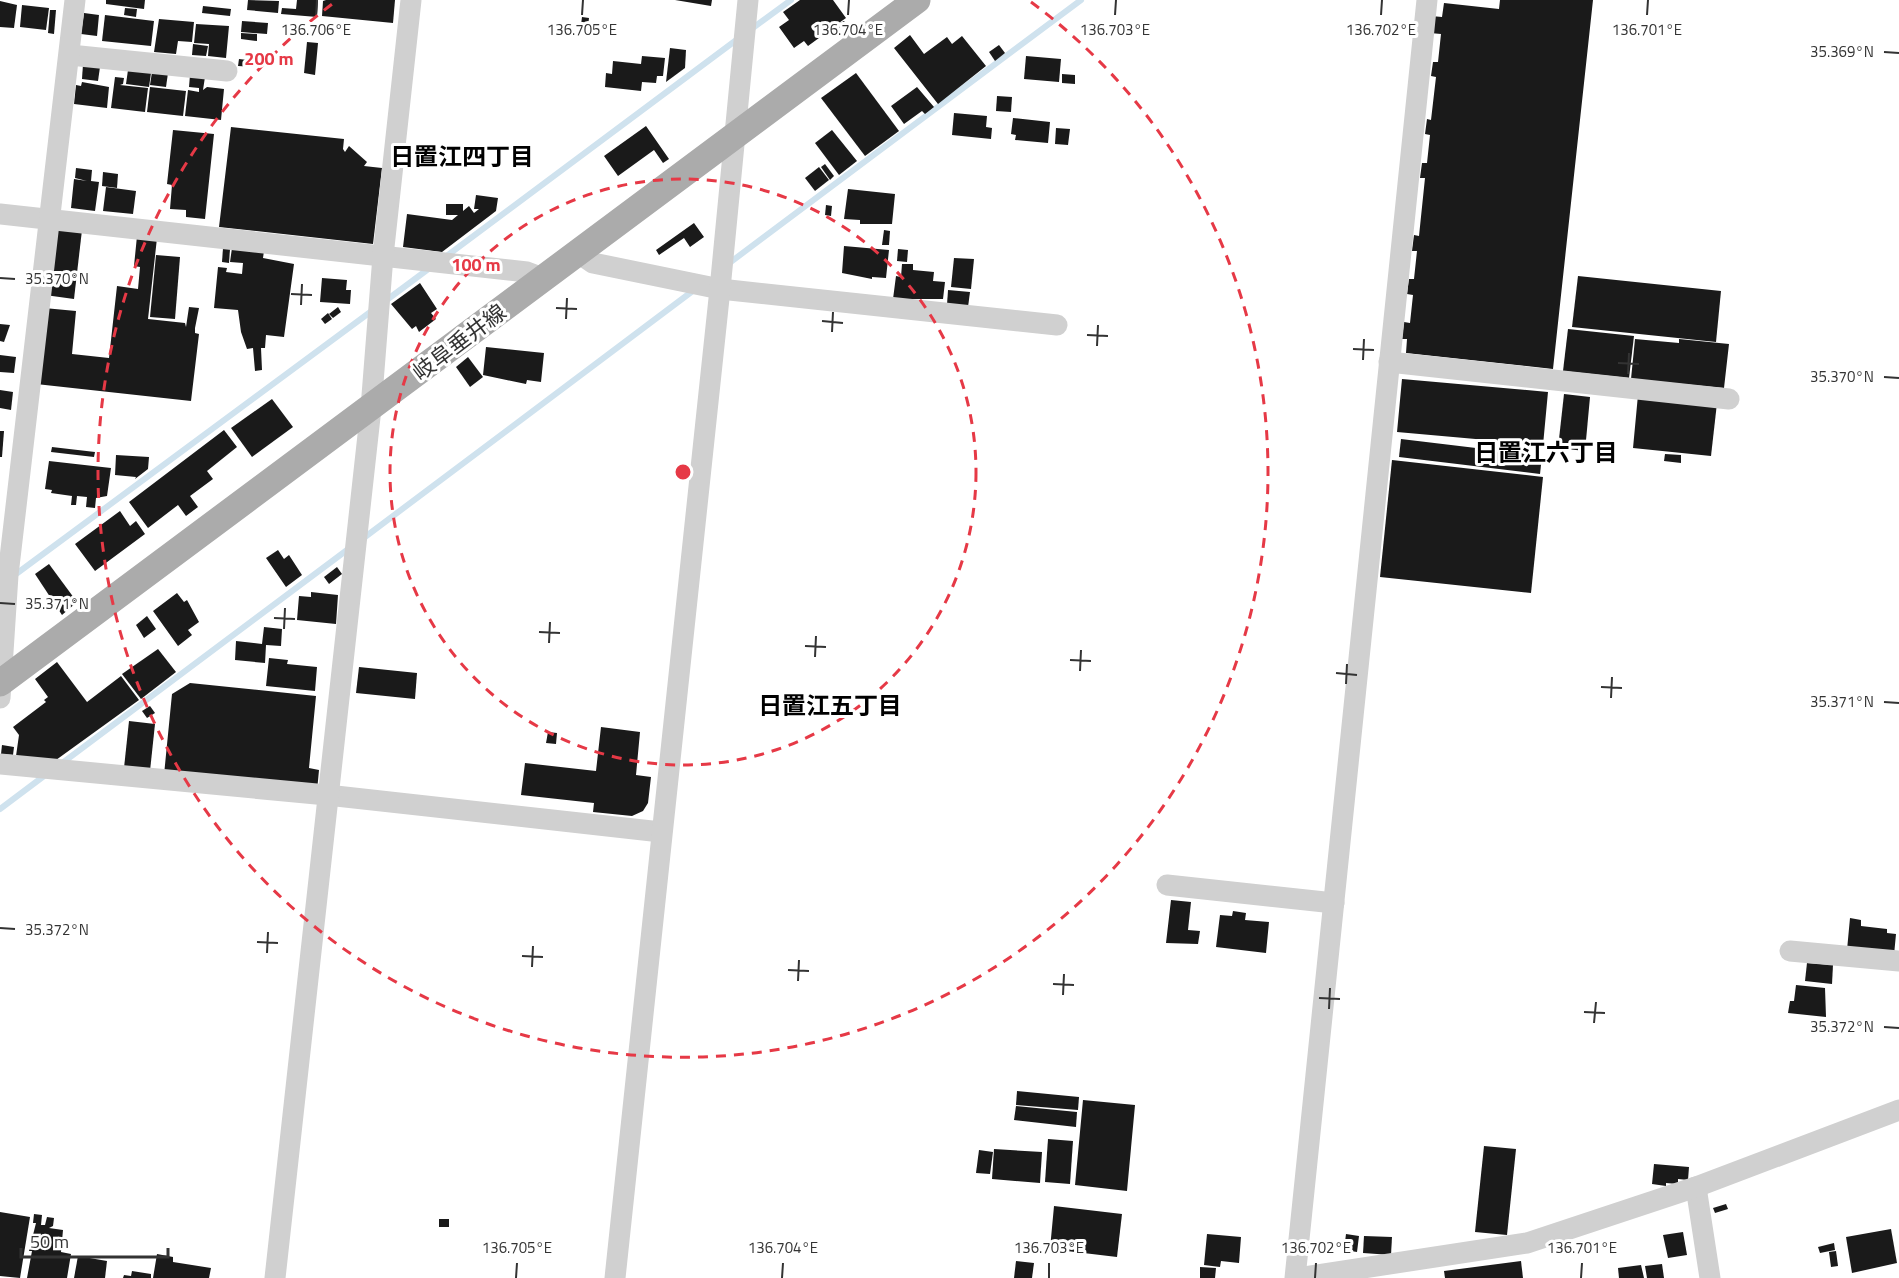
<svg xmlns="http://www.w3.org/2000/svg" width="1899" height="1278" font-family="'Titillium Web','Noto Sans JP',sans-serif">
<rect width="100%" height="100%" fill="#fff"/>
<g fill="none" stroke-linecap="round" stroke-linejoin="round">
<g stroke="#cfe2ee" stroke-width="6">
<path d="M750,30L791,0"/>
<path d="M444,258L739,38"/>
<path d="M728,264L1081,0"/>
<path d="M384,302L431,267"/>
<path d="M361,540L694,290"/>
<path d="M12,577L373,310"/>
<path d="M61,764L351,547"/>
<path d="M0,809L48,773"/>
</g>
</g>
<g fill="#1a1a1a">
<path d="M106,0H145L144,9L106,4Z"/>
<path d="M248,0L279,1L278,13L247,10Z"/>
<path d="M297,0H318L317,17L281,14L282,8L296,9Z"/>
<path d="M326,0H395L393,23L322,16L323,1Z"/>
<path d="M675,0H712L711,6Z"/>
<path d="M800,0H833L846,18L836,25L844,21L846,24L836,31L834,27L808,46L804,41L794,48L779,27L789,20L783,12Z"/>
<path d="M1500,0H1593L1553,369L1406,353L1407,339H1402L1404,322L1410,323L1413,295L1407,294L1409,279H1414L1417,251H1412L1414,235L1419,236L1425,178H1420L1422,163H1427L1430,135L1425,134L1427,119L1431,120L1436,77L1431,76L1433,62H1438L1441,34L1430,33L1431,16L1442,17L1444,3L1499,9Z"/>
<path d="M0,1L17,5L14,28L0,27Z"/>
<path d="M22,5L49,8L46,30L20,27Z"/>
<path d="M203,6L231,9L230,16L202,13Z"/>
<path d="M125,8L137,9L136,17L124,15Z"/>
<path d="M50,10H56L54,34L48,33Z"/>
<path d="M84,13L99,15L97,36L81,34Z"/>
<path d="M105,15L154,21L151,46L102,41Z"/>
<path d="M582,17L589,18L587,34H580Z"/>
<path d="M159,19L194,22L192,42L178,41L176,54L154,52Z"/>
<path d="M242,21L268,23L267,34L241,32Z"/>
<path d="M196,24L229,26L226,58L208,56L209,44L194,43Z"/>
<path d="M241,33L257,34V41L241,39Z"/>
<path d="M910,35L924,54L947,37L952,44L962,36L986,66L938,104L894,48Z"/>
<path d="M307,42L318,43L315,75L304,73Z"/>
<path d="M193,44L208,46L206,56L192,55Z"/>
<path d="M999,45L1005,53L995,61L989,52Z"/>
<path d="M670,48L686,50L685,68L666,82Z"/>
<path d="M642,56L665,58L663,76H657L656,83L642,82L641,91L605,87L606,73L612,74L613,61L641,64Z"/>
<path d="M1026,56L1061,59L1059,82L1024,79Z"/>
<path d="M239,59L256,61L255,67L238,66Z"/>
<path d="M83,64L100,67L98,81L82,79Z"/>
<path d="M128,70L151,73L149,87L126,84Z"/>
<path d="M152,72L168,73L166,87L150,85Z"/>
<path d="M856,73L899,131L865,156L821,98Z"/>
<path d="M1062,74L1075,75V84L1062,83Z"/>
<path d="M190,75L205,77L203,90L207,87L224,89L221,120L185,116L188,90L199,92V88L189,87Z"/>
<path d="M115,77L124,78L123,84L120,85L148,88L145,112L111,108Z"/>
<path d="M82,82L109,87L107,108L74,104L76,85L81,86Z"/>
<path d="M150,87L186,91L183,116L147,112Z"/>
<path d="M917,87L934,107L925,114L922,111L904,124L891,106Z"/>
<path d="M997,96L1012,97L1011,112L996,111Z"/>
<path d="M954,113L987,116L986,127L992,128L991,139L952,135Z"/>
<path d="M1013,118L1050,122L1048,143L1015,140L1016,135L1011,134Z"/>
<path d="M646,126L669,159L663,163L654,150L618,176L604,156Z"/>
<path d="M231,127L344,139L343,149L345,152L349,146L367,162L364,166L382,168L373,244L219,227Z"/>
<path d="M1056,128L1070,129L1068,145L1055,144Z"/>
<path d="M173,130L214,134L205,219L186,217V210L170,209L172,185L167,184Z"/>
<path d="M832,130L857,161L839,175L815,143Z"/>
<path d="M825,164L834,176L830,180L821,167Z"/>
<path d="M819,167L829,180L815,191L805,178Z"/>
<path d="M76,168L92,170L91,181L99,182L95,211L71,208L74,179L87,181L75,178Z"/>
<path d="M103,172L118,174L117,188L102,186Z"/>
<path d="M106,187L136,191L133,214L103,211Z"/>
<path d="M848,189L895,194L892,224H860V220L844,219Z"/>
<path d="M476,195L498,198L496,211L442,252L403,247L407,214L452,220L458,215H446V204H463V211L469,206L474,213L479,209H474Z"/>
<path d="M826,205L832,206L831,216L825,215Z"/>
<path d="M694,223L704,237L690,247L684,238L659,255L656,250Z"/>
<path d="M53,227L82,230L74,299L45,295Z"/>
<path d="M884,230L890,231L889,245H882Z"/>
<path d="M137,236L157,238L148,319L185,323L186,327L189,307L199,308L195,328V333L199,334L191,401L36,384L44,308L76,311L72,354L109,358L117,286L138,289L140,267L134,266Z"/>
<path d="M844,246L889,250L886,278L872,277V279L842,273Z"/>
<path d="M223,248L230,249L229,263L222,262Z"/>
<path d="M232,248L264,251L263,258L294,264L284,337L266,335L265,348H261L262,370L255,371L253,348L247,349L241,332L238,310L214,308L218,267L227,268L226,272L242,274L243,263L230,262Z"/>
<path d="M898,249L908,250L907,262L897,261Z"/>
<path d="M156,255L180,257L175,319L150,317Z"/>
<path d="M954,258L974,259L971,289L951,287Z"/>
<path d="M902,264H913V270L934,272L933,281L945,282L943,299H893L896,276L901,277Z"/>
<path d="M1578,276L1721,291L1716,342L1572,327Z"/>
<path d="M322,278L347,280L346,290H351L350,304L320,302Z"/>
<path d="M420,283L437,309L431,313L436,319L419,332L416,326L412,329L391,304Z"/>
<path d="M948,290L970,292L968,307L947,305Z"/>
<path d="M338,307L341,312L333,318L329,314Z"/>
<path d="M328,313L332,319L325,324L321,319Z"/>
<path d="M0,324L10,325L4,342L0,341Z"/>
<path d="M1568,329L1634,336L1629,378L1563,371Z"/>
<path d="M1635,339L1679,343V339L1729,344L1724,388L1631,379Z"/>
<path d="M486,347L544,353L541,382L527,380L526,384L483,375Z"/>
<path d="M0,355L16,357L14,373L0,372Z"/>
<path d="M468,357L483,377L470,387L456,367Z"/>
<path d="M1402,379L1548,392L1543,445L1397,432Z"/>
<path d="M0,390L13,392L11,410L0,408Z"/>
<path d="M1564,394L1590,397L1585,451L1558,448Z"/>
<path d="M1638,395L1717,403L1711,456L1633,448Z"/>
<path d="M272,399L293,427L252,457L231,428Z"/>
<path d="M224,430L237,447L207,471L213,479L190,496L198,507L186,516L178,505L148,528L129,502Z"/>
<path d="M0,431H4L2,457H0Z"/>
<path d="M1401,439L1542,456L1540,474L1399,457Z"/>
<path d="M52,447L95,452L94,457L51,452Z"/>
<path d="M1665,454L1681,455V463L1664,461Z"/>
<path d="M116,455L149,457L148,469L135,479L136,477L115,475Z"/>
<path d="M1392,460L1543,477L1531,593L1380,577Z"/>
<path d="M49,461L111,468L107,496L96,498L95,508L86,507L87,497L77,496L76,505H71L72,496L51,493L52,490L45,489Z"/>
<path d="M120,511L130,526L136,521L145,534L95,571L75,544Z"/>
<path d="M278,550L284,559L289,555L302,575L286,587L266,558Z"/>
<path d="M49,564L77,602L62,615L35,574Z"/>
<path d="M337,567L342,574L329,584L324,577Z"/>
<path d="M311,592L338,595L336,624L297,620L299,596L311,597Z"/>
<path d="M177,593L184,602L187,600L199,622L188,630L192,635L178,646L153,611Z"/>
<path d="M147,616L156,629L144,638L136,625Z"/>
<path d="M264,627L282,629L281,646L266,645L265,663L235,660L236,641L262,644Z"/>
<path d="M158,649L176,672L141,699L122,674Z"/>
<path d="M269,658L288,660L287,664L317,667L315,691L266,686Z"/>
<path d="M57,662L87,702L121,676L139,700L56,760L16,756L19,735L13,727L46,702L44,700L48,697L35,679Z"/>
<path d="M359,667L417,673L415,699L356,693Z"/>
<path d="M190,683L316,696L309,768L319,770L317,791L164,775L172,694Z"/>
<path d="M150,706L155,713L147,718L142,711Z"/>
<path d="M129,721L155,724L150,771L124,768Z"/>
<path d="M601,727L640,732L636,775L651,777L648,803L643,811L632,816L593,812L594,803L521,795L525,763L596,771Z"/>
<path d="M548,732L557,733L556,744L546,743Z"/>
<path d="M2,745L14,747L13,755L1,754Z"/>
<path d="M1171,900L1191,902L1188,930L1200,931L1198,944L1166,943Z"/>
<path d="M1233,911L1246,913L1245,920L1269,922L1266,953L1216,947L1220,915L1232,916Z"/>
<path d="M1850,918L1861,920V926L1887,929V933L1896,934L1894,955L1847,950Z"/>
<path d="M1807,963L1833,965L1832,984L1805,981Z"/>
<path d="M1796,985L1825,988L1826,1017L1788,1013L1790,1001H1794Z"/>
<path d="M1017,1091L1079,1097L1078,1110L1016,1105Z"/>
<path d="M1083,1100L1135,1105L1127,1191L1075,1185Z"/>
<path d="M1016,1106L1077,1112L1076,1127L1014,1120Z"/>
<path d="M1048,1139L1073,1141L1070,1184L1045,1182Z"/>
<path d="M1484,1146L1516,1149L1507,1235L1475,1232Z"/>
<path d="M994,1149L1042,1152L1040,1183L992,1179Z"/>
<path d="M979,1150L993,1152L990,1174L976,1173Z"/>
<path d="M1654,1164L1689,1167L1688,1180L1678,1179V1184L1666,1183V1186L1652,1184Z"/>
<path d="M1726,1204L1728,1209L1715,1213L1713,1208Z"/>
<path d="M1054,1206L1122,1214L1117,1257L1050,1249Z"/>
<path d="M0,1212L30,1217L20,1278L0,1276Z"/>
<path d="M34,1214L42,1215L41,1225H45L47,1217L54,1218L53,1226L49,1228L63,1230L61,1252L71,1254L67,1278H27L32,1251H29L36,1223H33Z"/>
<rect x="439" y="1219" width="10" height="8"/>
<path d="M1891,1229L1897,1263L1852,1273L1846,1237Z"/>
<path d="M1683,1232L1687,1255L1668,1258L1663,1235Z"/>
<path d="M1207,1234L1241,1237L1239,1263L1221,1261L1220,1267L1204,1265Z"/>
<path d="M1346,1234L1359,1236L1357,1252L1344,1250Z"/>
<path d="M1364,1236L1392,1237L1391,1255L1363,1253Z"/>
<path d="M1834,1243L1835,1250L1820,1253L1818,1247Z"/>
<path d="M1836,1251L1838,1266L1831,1267L1829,1252Z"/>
<path d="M157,1254L173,1257V1262L211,1268L209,1278H153Z"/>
<path d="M78,1256L107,1261L105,1278H74Z"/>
<path d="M1016,1261L1034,1263L1032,1278H1014Z"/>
<path d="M1521,1261L1523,1278H1445L1444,1271Z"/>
<path d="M1662,1264L1664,1278H1647L1645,1266Z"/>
<path d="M1641,1265L1644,1278H1619L1618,1268Z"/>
<path d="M1200,1267L1216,1268L1215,1278H1200Z"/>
<path d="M132,1271L151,1274V1278H123L124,1275L131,1276Z"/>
</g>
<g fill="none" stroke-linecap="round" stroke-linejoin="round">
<g stroke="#d0d0d0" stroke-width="21">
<path d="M70,55L227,71"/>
<path d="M0,214L527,272L543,278"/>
<path d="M577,252L593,263L720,289L1057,325"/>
<path d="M1389,362L1729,399"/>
<path d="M0,698L8,575L75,0"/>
<path d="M0,764L327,795L661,832"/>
<path d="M1167,885L1334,903"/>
<path d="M1790,951L1899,961"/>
<path d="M1696,1187L1710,1278"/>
<path d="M275,1278L371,408L383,256L411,0"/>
<path d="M615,1278L720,289L748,0"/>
<path d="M1295,1278L1427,0"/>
<path d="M1298,1278L1527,1243L1696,1187L1899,1110"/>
</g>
<path stroke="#ababab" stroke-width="27" d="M0,683L917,0"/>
</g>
<path fill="none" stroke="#333" stroke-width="2" d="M316,15L317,0M582,15L583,0M848,15L849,0M1115,15L1116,0M1381,15L1382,0M1647,15L1648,0M1884,52L1899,53M0,278L15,279M291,294L312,295M301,305L302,284M556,308L577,309M566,319L567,298M822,321L843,323M832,332L833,312M1087,335L1108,336M1097,346L1098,325M1353,349L1374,350M1363,360L1364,339M1618,363L1639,364M1628,374L1629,353M1884,377L1899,378M0,603L15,604M274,618L295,619M284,629L285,608M539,632L560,633M549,643L550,622M805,646L826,647M815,657L816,636M1070,660L1091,661M1080,671L1081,650M1336,673L1357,675M1346,684L1347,664M1601,687L1622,688M1611,698L1612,677M1884,702L1899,703M0,928L15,929M257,942L278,943M267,953L268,932M522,956L543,957M532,967L533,946M788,970L809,971M798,981L799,960M1053,984L1074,985M1063,995L1064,974M1319,998L1340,999M1329,1009L1330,988M1584,1012L1605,1013M1594,1023L1596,1002M1884,1027L1899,1028M516,1278L517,1263M782,1278L783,1263M1049,1278V1263M1315,1278L1316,1263M1581,1278L1582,1263"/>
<g fill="none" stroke="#e63946" stroke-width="3" stroke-dasharray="10 8">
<circle cx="683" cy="472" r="293"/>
<path d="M1031 2A585 585 0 1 1 335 2"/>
</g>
<g text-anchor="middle" stroke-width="6" stroke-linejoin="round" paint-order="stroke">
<g font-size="22" fill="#333" stroke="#fff">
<text transform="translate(459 342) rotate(-37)" y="8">岐阜垂井線</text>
</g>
<g font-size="24" font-weight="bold" fill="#000" stroke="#fff">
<text x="462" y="165">日置江四丁目</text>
<text x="1546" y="461">日置江六丁目</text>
<text x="830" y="714">日置江五丁目</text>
</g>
</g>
<g font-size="15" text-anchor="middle" fill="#333" stroke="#fff" stroke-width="6" stroke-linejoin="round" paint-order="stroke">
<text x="848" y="35">136.704°E</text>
<text x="1115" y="35">136.703°E</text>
<text x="1647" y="35">136.701°E</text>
<text x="316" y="35">136.706°E</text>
<text x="582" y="35">136.705°E</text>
<text x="1381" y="35">136.702°E</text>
<text x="1842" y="57">35.369°N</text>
<text x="57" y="284">35.370°N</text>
<text x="1842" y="382">35.370°N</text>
<text x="57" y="609">35.371°N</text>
<text x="1842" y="707">35.371°N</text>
<text x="57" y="935">35.372°N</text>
<text x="1842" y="1032">35.372°N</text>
<text x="517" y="1253">136.705°E</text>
<text x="783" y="1253">136.704°E</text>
<text x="1049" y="1253">136.703°E</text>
<text x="1316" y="1253">136.702°E</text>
<text x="1582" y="1253">136.701°E</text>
</g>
<circle cx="683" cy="472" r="9" fill="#e63946" stroke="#fff" stroke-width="3"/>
<g font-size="18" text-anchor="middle" font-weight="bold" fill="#e63946" stroke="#fff" stroke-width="6" stroke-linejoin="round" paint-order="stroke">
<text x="269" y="65">200 m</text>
<text x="476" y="271">100 m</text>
</g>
<path d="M21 1248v9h147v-9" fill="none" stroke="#333333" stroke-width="3"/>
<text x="30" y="1248" font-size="18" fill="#333333" stroke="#ffffff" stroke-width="4.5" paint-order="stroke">50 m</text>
</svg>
